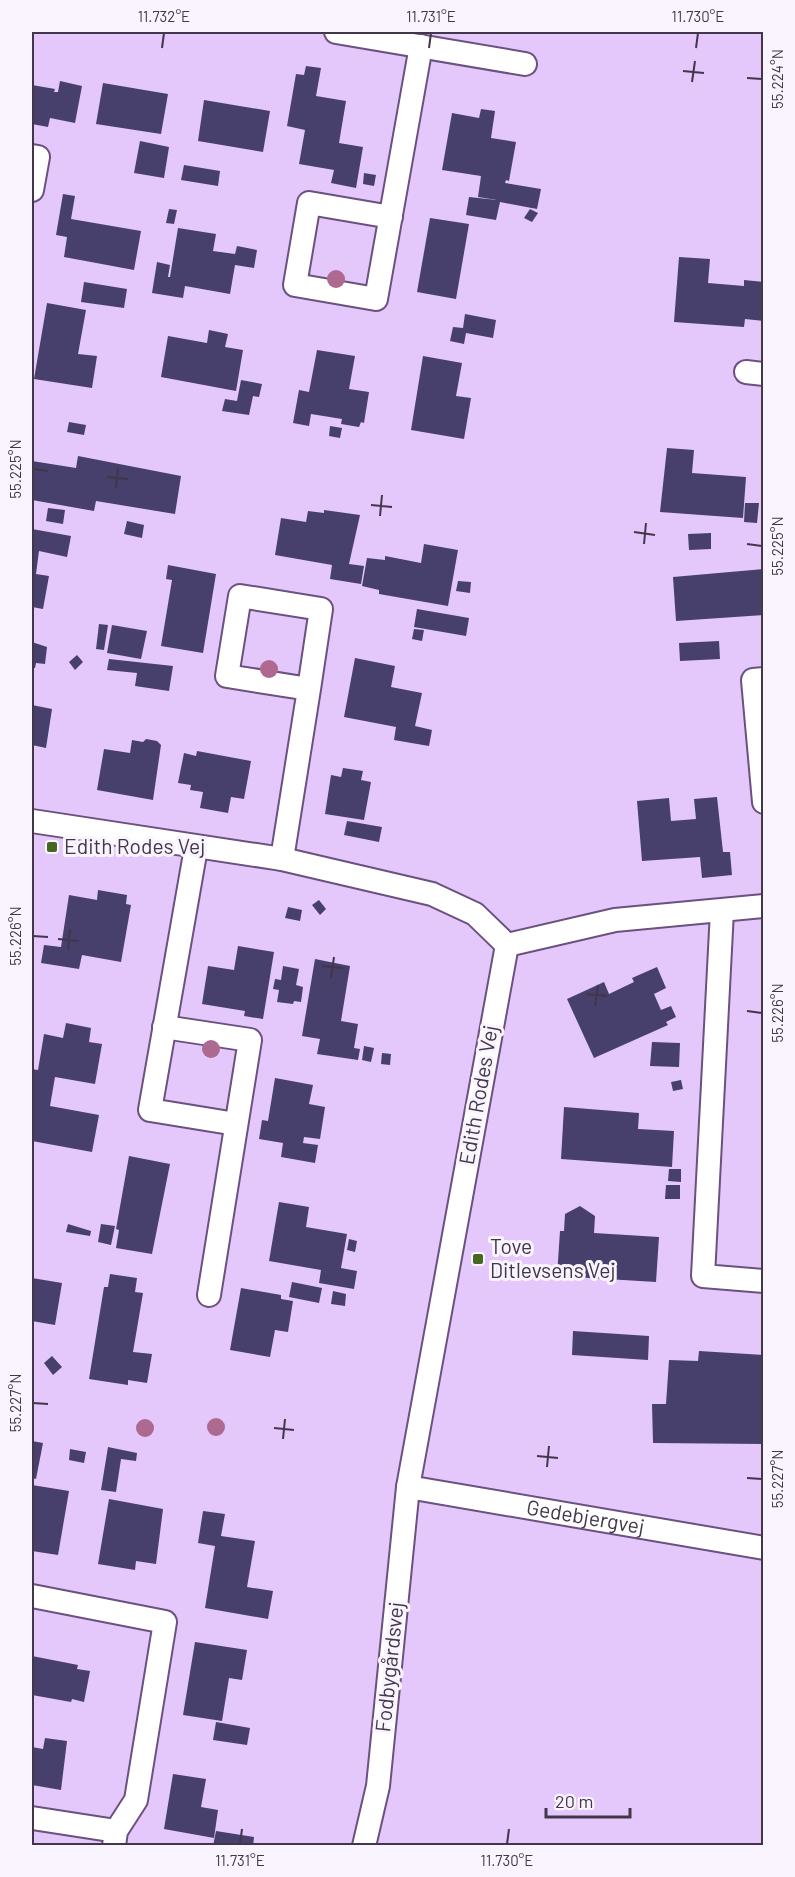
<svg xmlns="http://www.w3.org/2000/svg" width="795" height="1877" font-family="Barlow,sans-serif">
<rect width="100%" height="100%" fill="#e5c8fb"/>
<g fill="#473f6c">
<path d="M306,66L321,68L316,96L346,101L339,143L363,147L356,188L331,183L334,170L299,164L305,130L287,126L296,74L304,75Z"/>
<path d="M60,81L82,86L75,123L50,118L48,127L32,124V85L55,89L54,92H58Z"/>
<path d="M103,83L168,94L161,134L96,124Z"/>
<path d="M204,100L270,111L263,152L198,141Z"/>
<path d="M481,109L495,111L491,138L516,142L509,181L506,180L505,183L541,189L537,209L500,202L496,220L466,215L469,197L497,200L478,197L481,176L442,170L452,113L479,118Z"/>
<path d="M140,141L169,147L164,178L134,173Z"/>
<path d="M184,165L220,171L218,186L181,180Z"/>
<path d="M364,173L376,175L374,186L363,184Z"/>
<path d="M63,194L75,196L71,219L141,231L134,270L64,257L67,237L56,235Z"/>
<path d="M169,209L177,210L174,224L166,223Z"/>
<path d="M530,209L538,213L532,222L524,218Z"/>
<path d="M430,218L469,224L456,299L417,292Z"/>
<path d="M178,228L216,234L213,251L235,254L237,246L257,250L254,268L235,265L230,294L185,286L183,298L152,293L157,262L170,265L168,277H170Z"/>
<path d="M679,257L710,259L708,283L744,286V280L764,282V321L745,319L744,327L674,322Z"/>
<path d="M84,282L127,289L124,308L81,302Z"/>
<path d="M47,303L86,310L78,354L97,356L92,388L34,379Z"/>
<path d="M465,314L496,320L493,338L466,333L464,344L450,341L453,327L463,328Z"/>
<path d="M209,330L228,334L225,347L243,350L236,391L161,377L168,336L207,343Z"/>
<path d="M317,350L355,356L349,389L369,392L364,423L361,422L359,427L341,424L342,419L311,414L309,426L293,423L299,390L309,392Z"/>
<path d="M423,356L462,363L456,396L471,398L464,439L411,430Z"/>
<path d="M241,380L262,384L259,397L253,396L249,415L222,411L225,399L237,401Z"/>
<path d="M69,422L86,425L84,435L67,432Z"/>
<path d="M330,426L342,428L340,438L329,436Z"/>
<path d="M667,448L694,450L692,473L746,477L743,518L660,512Z"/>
<path d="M78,456L181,476L175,514L96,501L94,511L32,500V461L76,468Z"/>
<path d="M745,503H759L757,523L744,522Z"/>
<path d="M48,508L65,510L63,524L46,521Z"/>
<path d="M324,510L360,515L349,564L364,566L361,584L330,579L332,565L275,555L281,518L306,522L308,511L324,513Z"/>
<path d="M127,521L144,525L142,538L124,534Z"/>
<path d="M32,529L71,536L67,557L39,551L36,574L49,576L43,609L32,607Z"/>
<path d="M711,533V549L689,550L688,534Z"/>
<path d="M424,544L458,550L448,606L379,594V590L362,586L367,558L385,560V556L421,563Z"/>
<path d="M168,565L216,574L203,653L161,646L172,580L166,579Z"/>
<path d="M764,569V615L676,621L673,577Z"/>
<path d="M458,581L471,582L470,593L456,591Z"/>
<path d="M417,609L469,618L466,636L414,627Z"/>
<path d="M99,624L108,625L104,650L96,649Z"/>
<path d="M112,625L147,631L141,659L107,653Z"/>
<path d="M414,629L424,630L422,641L412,639Z"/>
<path d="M719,641L720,659L680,661L679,643Z"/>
<path d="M32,642L47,647L45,664L36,663L35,668H32Z"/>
<path d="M77,655L83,662L75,670L69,662Z"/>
<path d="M355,658L395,666L391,687L422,693L415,726L432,730L429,746L394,740L396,727L344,717Z"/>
<path d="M109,659L173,666L169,691L135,686L137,673L107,670Z"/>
<path d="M32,705L52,709L46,748L32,745Z"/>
<path d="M146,739L157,741L161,745L153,800L97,790L104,749L130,753L132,740L143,742Z"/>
<path d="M197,751L251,761L244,799L231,797L228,813L200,808L203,792L190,790L191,785L178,783L184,753L196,756Z"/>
<path d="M343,768L363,771L361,780L371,782L364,820L325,814L331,775L341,777Z"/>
<path d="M717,797L723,852H730L732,875L702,878L700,857L642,861L637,801L669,798L671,821L696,819L694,799Z"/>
<path d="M347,821L382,827L379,842L344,835Z"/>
<path d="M98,890L127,895L126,904L131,905L121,962L82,955L79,969L41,963L44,945L61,947L69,895L97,900Z"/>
<path d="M319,900L326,909L320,915L312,905Z"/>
<path d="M288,907L302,910L300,921L285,918Z"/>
<path d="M238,946L274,952L263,1019L244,1016L245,1011L202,1004L208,966L234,970Z"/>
<path d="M315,959L350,966L341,1021L358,1024L354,1048L360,1049L358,1060L317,1054L320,1039L302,1036Z"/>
<path d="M283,966L299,969L296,985L303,987L301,1002L294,1001L293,1004L277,1002L279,990L273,989L275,979L281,980Z"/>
<path d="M657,967L666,988L654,994L661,1010L671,1006L676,1017L666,1022L668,1025L594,1058L567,999L604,982L609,994L634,982L632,978Z"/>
<path d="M66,1023L91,1028L89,1042L102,1044L95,1084L55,1077L50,1106L99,1115L92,1152L32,1141V1069L38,1070L44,1034L63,1038Z"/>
<path d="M652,1042L680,1043L679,1067L650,1066Z"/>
<path d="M364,1046L374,1048L371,1062L362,1060Z"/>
<path d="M382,1053L391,1054L390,1065L381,1064Z"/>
<path d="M275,1078L313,1085L309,1104L325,1107L320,1139L304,1137L303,1143L318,1145L315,1163L281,1157L283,1143L259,1139L262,1120L268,1121Z"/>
<path d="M681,1080L683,1089L673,1091L671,1082Z"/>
<path d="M564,1107L639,1113L638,1129L674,1131L672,1167L561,1159Z"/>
<path d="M129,1156L170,1164L152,1254L116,1248L119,1230L116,1229Z"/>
<path d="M669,1169H681V1182L668,1181Z"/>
<path d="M666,1185H680V1199H665Z"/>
<path d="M279,1202L309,1207L306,1227L347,1234L341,1268L357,1271L354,1289L319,1283L321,1270L269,1261Z"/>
<path d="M580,1206L595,1216L594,1233L659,1237L656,1282L557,1276L560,1231H564L565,1214Z"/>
<path d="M68,1224L91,1231L90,1236L66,1232Z"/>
<path d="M101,1224L115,1226L111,1245L98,1242Z"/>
<path d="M349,1239L357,1241L355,1252L347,1250Z"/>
<path d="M110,1274L137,1278L135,1292L143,1293L133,1352L152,1354L147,1383L128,1380V1385L89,1379L104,1287H108Z"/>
<path d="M32,1278L62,1283L55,1325L32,1321Z"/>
<path d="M292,1282L322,1288L319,1303L289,1297Z"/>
<path d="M241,1288L281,1295V1299L293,1301L288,1332L275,1330L270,1357L230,1350Z"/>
<path d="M333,1291L346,1294L345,1306L331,1304Z"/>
<path d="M573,1331L649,1336L648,1360L572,1355Z"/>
<path d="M699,1351L764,1355V1444L653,1443L652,1404H666L669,1360L698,1361Z"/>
<path d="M52,1356L62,1367L53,1375L44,1363Z"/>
<path d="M32,1441L43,1443L36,1479L32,1478Z"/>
<path d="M108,1447L137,1453L136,1461L121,1459L116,1492L101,1490Z"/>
<path d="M70,1449L86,1452L84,1463L69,1460Z"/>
<path d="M32,1485L69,1491L58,1555L32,1551Z"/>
<path d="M109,1499L163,1509L156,1564L136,1561L135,1570L98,1564Z"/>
<path d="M203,1511L225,1514L221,1536L255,1541L247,1587L273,1591L268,1619L205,1608L215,1546L198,1543Z"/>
<path d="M195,1642L247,1650L242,1680L229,1678L222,1721L183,1715Z"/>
<path d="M32,1656L78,1665L77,1669L90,1671L84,1702L72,1699L71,1702L32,1695Z"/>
<path d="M216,1722L250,1728L247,1745L213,1740Z"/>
<path d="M45,1738L67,1741L61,1790L32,1785V1747L43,1749Z"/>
<path d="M173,1774L206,1779L201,1807L218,1810L214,1838L164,1829Z"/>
<path d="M216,1831L254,1837L253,1846H213Z"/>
</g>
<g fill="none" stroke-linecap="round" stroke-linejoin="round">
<defs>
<g id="street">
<path d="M336,32L525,64"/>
<path d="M32,156L38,157L32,190"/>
<path d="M391,217L309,203L295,285L376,299L421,46"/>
<path d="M746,372L764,374"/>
<path d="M764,679L753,680L764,802"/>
<path d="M32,821L282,859L432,894L475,914L507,945L408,1487L378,1786L364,1846"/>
<path d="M196,848L150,1110L236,1124"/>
<path d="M282,859L309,689L227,676L240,596L321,609L309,689"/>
<path d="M722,911L703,1276L764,1281"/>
<path d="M507,945L615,920L764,906"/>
<path d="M164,1027L250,1040L209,1295"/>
<path id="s1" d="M408,1487L764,1548"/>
<path d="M32,1596L165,1622L136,1800L116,1831L114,1846"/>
<path d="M32,1818L116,1831"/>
</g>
</defs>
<use href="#street" stroke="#6b517d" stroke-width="26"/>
<use href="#street" stroke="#fff" stroke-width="22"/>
</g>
<g fill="#ad698f">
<circle cx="336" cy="279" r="9"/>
<circle cx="269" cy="669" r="9"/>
<circle cx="211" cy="1049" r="9"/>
<circle cx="216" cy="1427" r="9"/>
<circle cx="145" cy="1428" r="9"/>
</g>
<path fill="none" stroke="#41364a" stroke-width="2" d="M162,48L164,33M429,48L431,33M696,48L698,33M683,71L704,73M747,78L762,79M692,82L695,61M33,469L48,471M107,477L128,479M116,488L118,468M371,505L392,507M380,516L382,495M634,532L655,535M644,544L646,523M747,544L762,546M33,936L48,937M58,939L79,941M68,950L70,929M322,966L343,968M331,978L334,957M586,994L607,996M595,1006L598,985M747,1011L762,1013M33,1403L48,1404M274,1428L294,1430M283,1439L285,1419M537,1456L558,1458M547,1467L549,1446M747,1478L762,1479M240,1844L242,1829M507,1844L509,1829"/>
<g fill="#46671e" stroke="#faf4fe" stroke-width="2">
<rect x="46" y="841" width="12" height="12" rx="3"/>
<rect x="472" y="1253" width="12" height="12" rx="3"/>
</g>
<g text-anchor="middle" stroke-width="6" stroke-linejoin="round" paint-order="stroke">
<g font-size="21" fill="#41364a" stroke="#faf4fe" text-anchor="start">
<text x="64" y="854">Edith Rodes Vej</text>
<text x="490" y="1254">Tove<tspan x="490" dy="24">Ditlevsens Vej</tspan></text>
</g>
<g font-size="21" fill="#41364a" stroke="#faf4fe">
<text transform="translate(479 1095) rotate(-80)" y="7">Edith Rodes Vej</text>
<text dy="7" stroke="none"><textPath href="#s1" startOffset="180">Gedebjergvej</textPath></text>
<text transform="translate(390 1667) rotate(-84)" y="7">Fodbygårdsvej</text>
</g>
</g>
<rect width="795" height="1877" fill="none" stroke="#faf4fe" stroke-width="66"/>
<path d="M546 1808v9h84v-9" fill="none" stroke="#41364a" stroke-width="3"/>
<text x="555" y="1808" font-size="18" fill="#41364a" stroke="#faf4fe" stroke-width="4.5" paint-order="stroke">20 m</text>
<rect x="33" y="33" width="729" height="1811" fill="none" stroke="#41364a" stroke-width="2"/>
<g font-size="15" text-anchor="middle" fill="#41364a">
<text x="164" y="22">11.732°E</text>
<text x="431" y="22">11.731°E</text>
<text x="698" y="22">11.730°E</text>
<text transform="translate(778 79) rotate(-90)" y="5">55.224°N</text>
<text transform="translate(16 469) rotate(-90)" y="5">55.225°N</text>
<text transform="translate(778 546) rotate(-90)" y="5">55.225°N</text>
<text transform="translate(16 936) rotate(-90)" y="5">55.226°N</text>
<text transform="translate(778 1013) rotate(-90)" y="5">55.226°N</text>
<text transform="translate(16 1403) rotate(-90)" y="5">55.227°N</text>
<text transform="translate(778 1479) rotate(-90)" y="5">55.227°N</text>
<text x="240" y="1866">11.731°E</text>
<text x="507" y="1866">11.730°E</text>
</g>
</svg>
